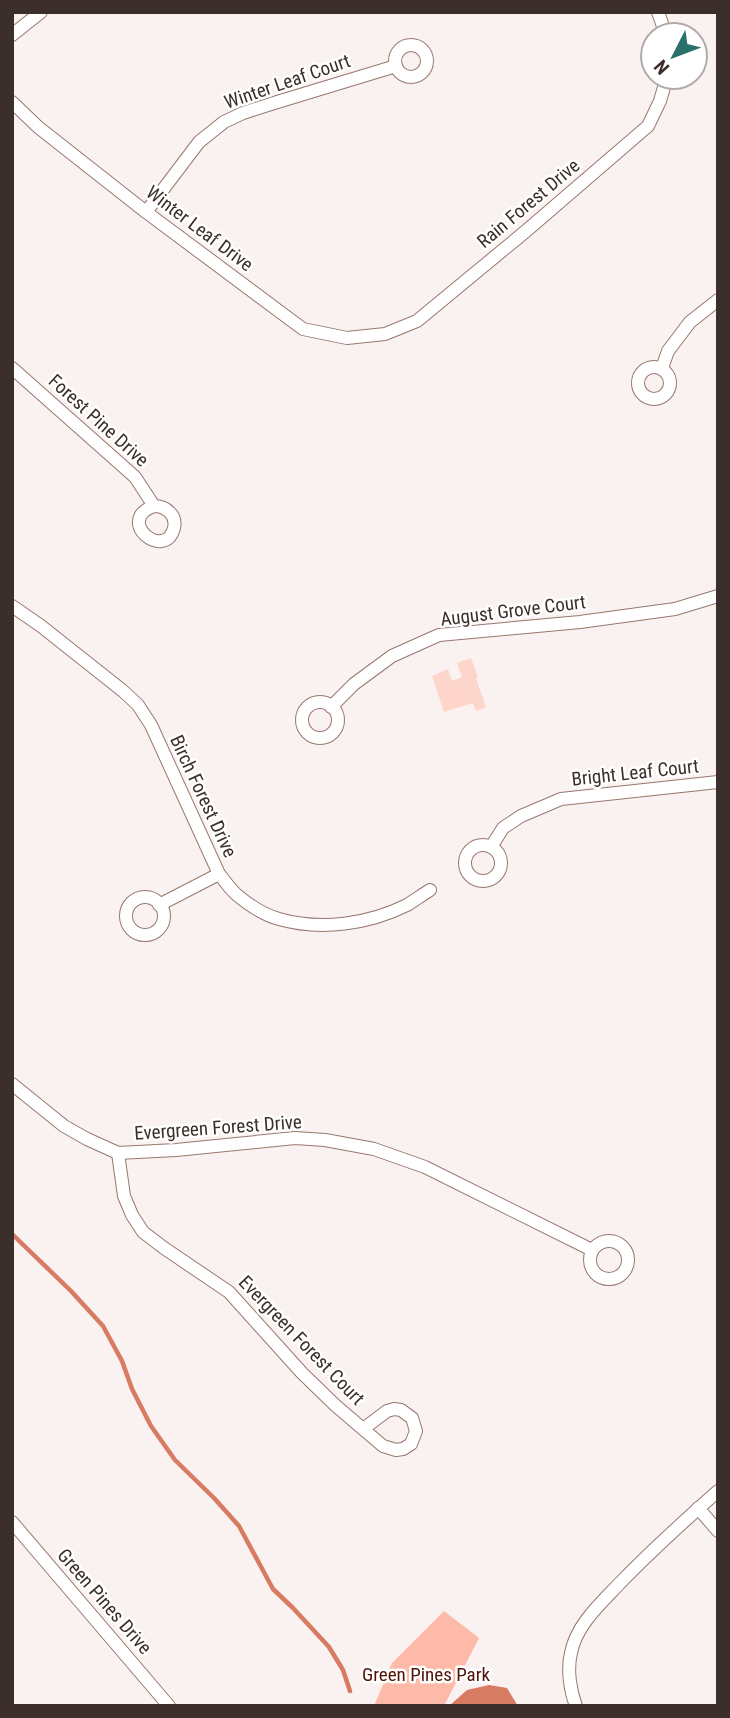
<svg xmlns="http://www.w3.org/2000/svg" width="730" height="1718" font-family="'Roboto Condensed',sans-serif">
<rect width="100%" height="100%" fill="#faf2f0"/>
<path fill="#febaa8" d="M444,1611L479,1638L444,1706H374L392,1663Z"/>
<path fill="#d87b63" d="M489,1685L507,1688L518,1706H449L467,1690Z"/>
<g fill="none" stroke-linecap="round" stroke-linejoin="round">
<path stroke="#d87b63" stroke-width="4.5" d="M12,1234L71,1291L103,1326L122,1361L132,1389L151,1426L175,1460L214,1498L239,1526L273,1589L293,1608L329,1647L343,1670L350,1691"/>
</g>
<path fill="#fed5ca" d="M471,658L478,677L476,678L486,707L476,711L473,703L444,712L432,676L448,669L452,681L462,677L457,663Z"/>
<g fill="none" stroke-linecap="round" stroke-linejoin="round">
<defs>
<g id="street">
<path d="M658,12L666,35"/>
<path d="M12,35L41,12"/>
<circle cx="411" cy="61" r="16"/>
<path d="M12,102L38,127L146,212L303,329L347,338L385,334L417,321L526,231L648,126L660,101L667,77"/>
<path d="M146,212L199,142L224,122L243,113L274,103L396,66"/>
<circle cx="654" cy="383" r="16"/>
<path d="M12,368L135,477L154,506C166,506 177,515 174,528C165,562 114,521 154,506"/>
<path d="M662,368L668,351L690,322L718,300"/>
<path d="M12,606L41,626L123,691L138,705L151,725L219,874C225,881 230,889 237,895C249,905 264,915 279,919C321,931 369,924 407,905C415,900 422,895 430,890"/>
<circle cx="320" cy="720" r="18"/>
<path d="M331,707L354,684L392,656L439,635L580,622L675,609L718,596"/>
<circle cx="483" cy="863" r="18"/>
<path d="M491,847L503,828L521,816L561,799L718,782"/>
<circle cx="145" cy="916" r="19"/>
<path d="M159,905L219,874"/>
<path d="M12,1084L64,1126L87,1139L118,1153L176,1150L295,1138L325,1140L374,1149L425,1167L592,1250"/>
<path d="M118,1153L124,1196L132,1215L143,1232L164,1248L229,1292L302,1373L335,1405L363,1429L383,1446L396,1450L403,1449L411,1444L416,1431L412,1418L401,1410L394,1409L387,1411L363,1429"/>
<circle cx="609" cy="1260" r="19"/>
<path d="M698,1508L718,1531"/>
<path d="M12,1522L169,1706"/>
<path d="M576,1706C570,1690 567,1669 571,1653C576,1625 601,1603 620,1583C651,1551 684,1521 718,1491"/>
</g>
</defs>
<use href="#street" stroke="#98776e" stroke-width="14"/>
<use href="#street" stroke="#fff" stroke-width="12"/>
</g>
<g text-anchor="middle" stroke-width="5" stroke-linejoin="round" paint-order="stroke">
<g font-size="19" fill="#3c2e2b" stroke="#fff">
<text transform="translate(287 81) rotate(-19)" y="7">Winter Leaf Court</text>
<text transform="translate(528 203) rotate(-40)" y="7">Rain Forest Drive</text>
<text transform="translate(200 228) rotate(37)" y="7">Winter Leaf Drive</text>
<text transform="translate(99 420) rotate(42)" y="7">Forest Pine Drive</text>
<text transform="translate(513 610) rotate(-7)" y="7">August Grove Court</text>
<text transform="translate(635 772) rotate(-6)" y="7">Bright Leaf Court</text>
<text transform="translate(204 796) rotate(65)" y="7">Birch Forest Drive</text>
<text transform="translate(218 1127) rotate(-4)" y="7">Evergreen Forest Drive</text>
<text transform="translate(302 1340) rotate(46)" y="7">Evergreen Forest Court</text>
<text transform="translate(105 1601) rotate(49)" y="7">Green Pines Drive</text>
</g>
<g font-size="19" fill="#4e1305" stroke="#fff">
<text x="426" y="1681">Green Pines Park</text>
</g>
</g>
<rect width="730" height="1718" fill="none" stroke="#3c2e2b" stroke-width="28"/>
<g transform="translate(674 56) rotate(228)"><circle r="33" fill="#ffffff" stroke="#b1abaa" stroke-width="2"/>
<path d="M0-5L12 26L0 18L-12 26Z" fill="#29716a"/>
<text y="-10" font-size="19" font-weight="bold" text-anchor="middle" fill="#3c2e2b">N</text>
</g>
</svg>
